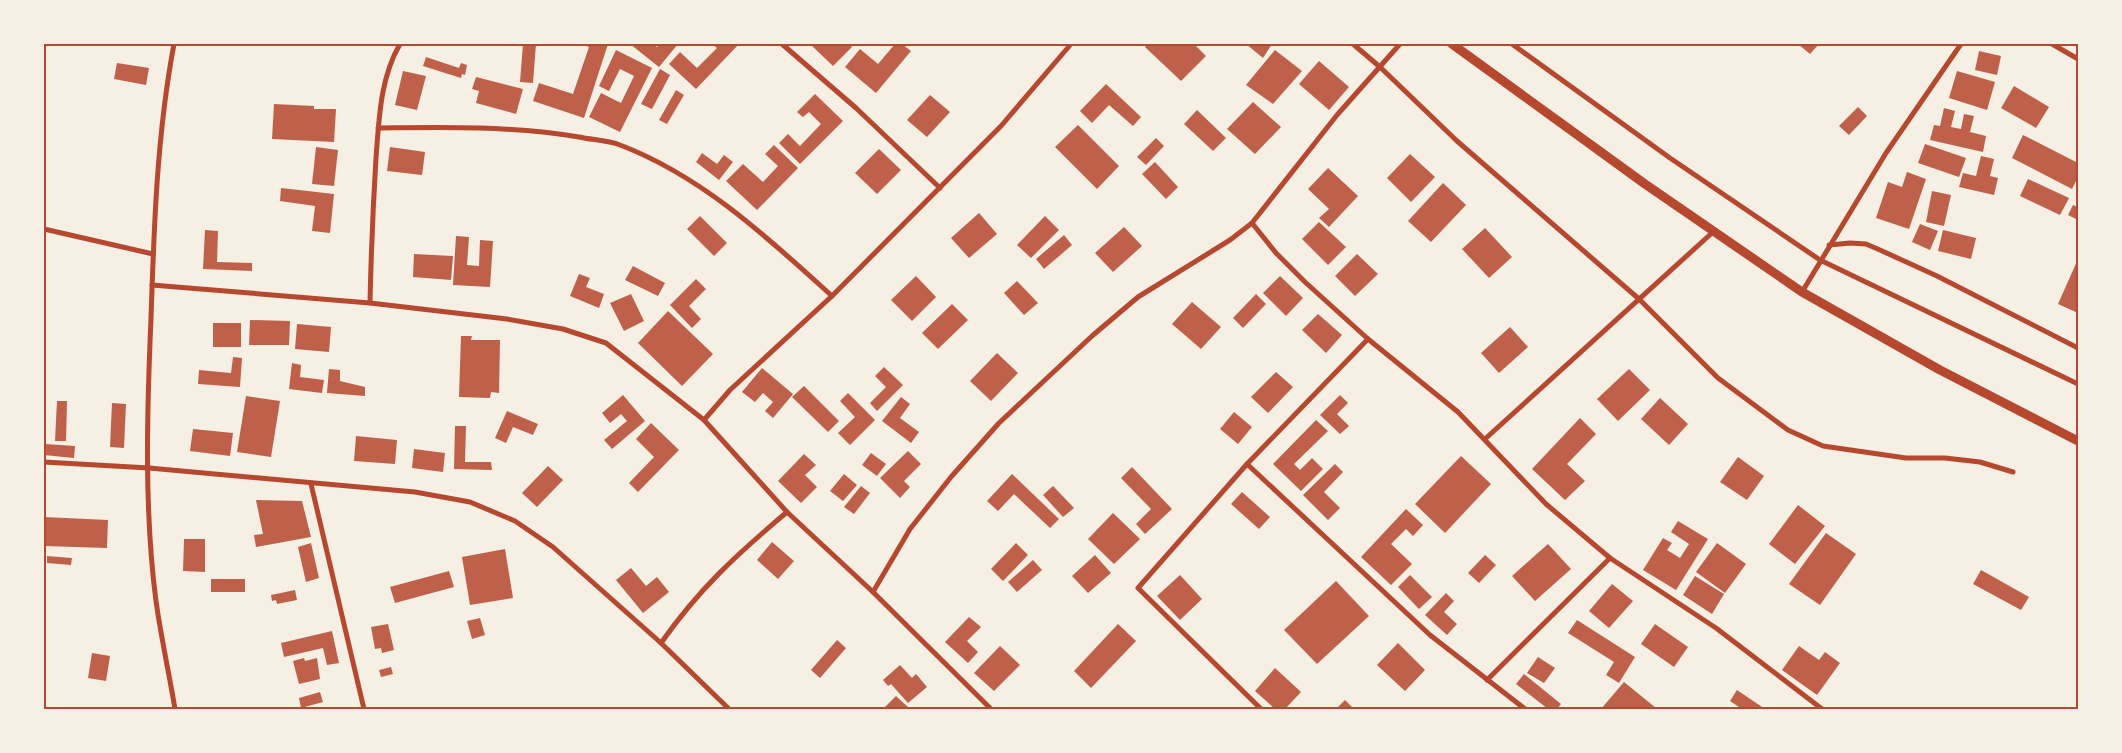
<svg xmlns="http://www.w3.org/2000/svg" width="2122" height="753" font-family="Roboto,sans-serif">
<rect width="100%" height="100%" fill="#f6efe4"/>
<g fill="#bf614a">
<path d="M523,44H536L533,83L520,82Z"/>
<path d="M581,44H608L584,118L533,101L539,83L573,94L589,47Z"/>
<path d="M630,44H653L657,47L660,44H678L659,67Z"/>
<path d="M712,44H739L696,89L669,64L680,52L697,68L717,48Z"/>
<path d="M810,44H849L852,47L833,66Z"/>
<path d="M895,44H902L911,51L876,93L845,67L860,49L878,64Z"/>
<path d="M1148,44H1194L1206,56L1181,81L1145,47Z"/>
<path d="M1246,44H1272L1263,58Z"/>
<path d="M1798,44H1819L1810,54Z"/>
<path d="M616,50L652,68L620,132L589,117L601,93L621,103L634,76L620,69L609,91L599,86Z"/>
<path d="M1275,50L1302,71L1273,104L1246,85Z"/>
<path d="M1979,51L2001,56L1997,75L1975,70Z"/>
<path d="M426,57L459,68L461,63L467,65L465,75L462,74L461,78L423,66Z"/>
<path d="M1319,61L1349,87L1329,110L1299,84Z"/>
<path d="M117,63L149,68L146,85L114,79Z"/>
<path d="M660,69L670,75L652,109L641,104Z"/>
<path d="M403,71L426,76L417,110L395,105Z"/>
<path d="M1957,71L1995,82L1987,110L1949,98Z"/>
<path d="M476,77L523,89L516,114L476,103L479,91L472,89Z"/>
<path d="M1106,84L1141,117L1133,126L1109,105L1092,123L1080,111Z"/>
<path d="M2014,86L2049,107L2036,128L2001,108Z"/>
<path d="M676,90L684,95L667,124L659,120Z"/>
<path d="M815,94L843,121L800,164L779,143L788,134L800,146L821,124L809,112L803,117L797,112Z"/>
<path d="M930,95L950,112L927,137L907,120Z"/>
<path d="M1253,102L1281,127L1255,154L1227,129Z"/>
<path d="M274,104L314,106V109H336L334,142L272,139Z"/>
<path d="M1858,107L1867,116L1849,135L1839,126Z"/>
<path d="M1944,108L1955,111L1951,127L1961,129L1964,114L1974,116L1970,132L1986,136L1983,152L1930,140L1934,125L1940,126Z"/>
<path d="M1197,110L1226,138L1213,151L1184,124Z"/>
<path d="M1078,125L1119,166L1097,189L1055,147Z"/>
<path d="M2023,135L2078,163V177L2072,189L2012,158Z"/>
<path d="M1156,138L1164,146L1146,165L1137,157Z"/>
<path d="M1925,144L1966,158L1959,177L1918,163Z"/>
<path d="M774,145L798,168L757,210L726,181L743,164L763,182L778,166L765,154Z"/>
<path d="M316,147L338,150L334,186L312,184Z"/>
<path d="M390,147L425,152L422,175L387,171Z"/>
<path d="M879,149L901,170L877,194L855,173Z"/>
<path d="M702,153L717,164L724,155L733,162L719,180L696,162Z"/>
<path d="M1410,154L1435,177L1411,202L1387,178Z"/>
<path d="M1981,156L1994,159L1990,176L1998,178L1994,195L1959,187L1963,173L1976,176Z"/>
<path d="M1155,162L1178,187L1166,199L1142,174Z"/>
<path d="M1328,168L1358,196L1329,227L1319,218L1329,209L1308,189Z"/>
<path d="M1907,172L1926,179L1909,229L1876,218L1888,182L1902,187Z"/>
<path d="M2028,179L2069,198L2060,215L2020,196Z"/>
<path d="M1443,183L1466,205L1431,242L1408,221Z"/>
<path d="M281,188L334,194L330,233L312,231L315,206L280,201Z"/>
<path d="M1932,191L1951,195L1944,226L1926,222Z"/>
<path d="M2073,205L2078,207V220L2068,215Z"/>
<path d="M979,213L997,234L969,258L951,238Z"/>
<path d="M700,216L727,243L714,256L687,229Z"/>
<path d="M1045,216L1059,230L1031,258L1017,245Z"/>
<path d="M1319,222L1346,247L1328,265L1302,239Z"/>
<path d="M1920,224L1938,231L1930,250L1912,242Z"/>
<path d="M1124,227L1142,246L1113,272L1095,253Z"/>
<path d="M1485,228L1512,257L1489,278L1462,249Z"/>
<path d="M205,230L218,231L217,262L252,263V271L203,269Z"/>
<path d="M1943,230L1976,238L1971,259L1938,251Z"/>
<path d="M1064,235L1072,245L1044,269L1036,259Z"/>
<path d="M456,236L469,237L467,265L479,266L480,240L493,241L490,287L453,285Z"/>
<path d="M414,254L453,256L451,280L413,277Z"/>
<path d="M1357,254L1378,274L1355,296L1335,276Z"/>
<path d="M2078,259V313L2058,304Z"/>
<path d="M633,266L665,283L658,296L625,280Z"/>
<path d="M579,274L590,278L586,287L604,294L599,308L570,296Z"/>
<path d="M916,276L936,297L912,321L891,300Z"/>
<path d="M1280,276L1303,298L1286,316L1263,293Z"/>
<path d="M696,279L706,289L689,306L701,319L692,328L670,305Z"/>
<path d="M1017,281L1038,303L1024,315L1004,293Z"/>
<path d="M631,294L644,321L624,331L610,303Z"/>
<path d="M1256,294L1266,304L1243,328L1233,318Z"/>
<path d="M1192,302L1221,327L1201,349L1172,324Z"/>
<path d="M952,304L968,320L938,349L922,333Z"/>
<path d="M668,311L713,354L682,386L638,343Z"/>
<path d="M1318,314L1342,335L1326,353L1302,330Z"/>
<path d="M250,320L290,321L289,345H249Z"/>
<rect x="213" y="323" width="28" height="24"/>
<path d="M297,324L331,327L329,352L295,349Z"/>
<path d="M1510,327L1528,347L1499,373L1481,353Z"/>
<path d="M461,336H472L471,340H500L499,393L491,392L490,398L459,397Z"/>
<path d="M997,353L1018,373L991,401L970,381Z"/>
<path d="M233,357L242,358L240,387L198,384L199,370L231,373Z"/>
<path d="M292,363L301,365L300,377L324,380L322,393L289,389Z"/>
<path d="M884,367L903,385L877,411L870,403L886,387L875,376Z"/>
<path d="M762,368L793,394L773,418L765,411L773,402L763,393L755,402L742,392Z"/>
<path d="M329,369L340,370V381L365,387V396L327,393Z"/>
<path d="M1629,369L1650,390L1618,421L1597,399Z"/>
<path d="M1276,372L1293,387L1268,413L1251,397Z"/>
<path d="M804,386L839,421L828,432L792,397Z"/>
<path d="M848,393L875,420L850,445L838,433L855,417L840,401Z"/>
<path d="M623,395L645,421L612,449L604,440L627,421L621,414L610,423L602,413Z"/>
<path d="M1340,395L1348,403L1337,414L1349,426L1340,434L1320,415Z"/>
<path d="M246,396L280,401L271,457L237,452Z"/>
<path d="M901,397L910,404L900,418L919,432L911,443L882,421Z"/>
<path d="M1660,398L1688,424L1669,445L1641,419Z"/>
<path d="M57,401H67L66,441H55Z"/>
<path d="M112,403L126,404L124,448L110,447Z"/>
<path d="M507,411L538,424L533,435L513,427L506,443L495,438Z"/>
<path d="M1234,412L1252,427L1238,444L1220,429Z"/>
<path d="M1580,418L1596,434L1567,464L1585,481L1565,500L1532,469Z"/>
<path d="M1316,420L1328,431L1294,464L1300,470L1312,458L1323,469L1301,491L1273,464Z"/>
<path d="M651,423L679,450L638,492L629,483L654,457L636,439Z"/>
<path d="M455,426H466L465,462H491L492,470L454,469Z"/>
<path d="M193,429L233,433L230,456L190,451Z"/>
<path d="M356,436L397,440L395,464L354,461Z"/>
<path d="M45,444L75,446L74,458L44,455Z"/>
<path d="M414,449L445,453L443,472L412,468Z"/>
<path d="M908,451L921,464L904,481L910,487L900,498L880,478Z"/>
<path d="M871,453L886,464L877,476L862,465Z"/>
<path d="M804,454L816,465L805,475L817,487L801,503L778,481Z"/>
<path d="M1461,456L1491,484L1445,533L1415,504Z"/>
<path d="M1738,457L1764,476L1747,500L1720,482Z"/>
<path d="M1335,464L1343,472L1324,492L1340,508L1328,520L1303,495Z"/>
<path d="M548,466L563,480L537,507L522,493Z"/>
<path d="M1132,467L1172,509L1145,534L1136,524L1151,509L1121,478Z"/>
<path d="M844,474L857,485L843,501L830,491Z"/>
<path d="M1012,474L1059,519L1050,528L1014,494L998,511L987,501Z"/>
<path d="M861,486L870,493L854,514L844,507Z"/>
<path d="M1053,486L1074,508L1063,517L1043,495Z"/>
<path d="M1242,492L1270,517L1259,529L1231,504Z"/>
<path d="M256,500L302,501L311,537L256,547L254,535L263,534Z"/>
<path d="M1798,505L1825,526L1795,564L1769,544Z"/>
<path d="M1406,509L1423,525L1413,536L1406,529L1391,544L1412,564L1391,585L1361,557Z"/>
<path d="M1113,513L1140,539L1114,564L1088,539Z"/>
<path d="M44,517L108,520L107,548L44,546Z"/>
<path d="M1678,521L1708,539L1676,590L1643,570L1663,538L1672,543L1667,550L1680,558L1689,544L1671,532Z"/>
<path d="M1826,533L1856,554L1820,605L1789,584Z"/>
<path d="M184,539H205V572L183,571Z"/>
<path d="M772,542L794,561L778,579L757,560Z"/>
<path d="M311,543L319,578L306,582L298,547Z"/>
<path d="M1016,543L1028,555L1003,581L991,569Z"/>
<path d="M1717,543L1746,564L1725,593L1696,572Z"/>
<path d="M1548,544L1571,569L1535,601L1512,576Z"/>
<path d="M505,549L513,598L470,605L462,557Z"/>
<path d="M1095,555L1111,573L1088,593L1072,576Z"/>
<path d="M1485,555L1496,565L1479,583L1468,573Z"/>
<path d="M47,556L72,558L71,565L47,563Z"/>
<path d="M1033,560L1042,570L1017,592L1008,582Z"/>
<path d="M631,568L646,586L657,577L669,592L643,613L616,580Z"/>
<path d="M1981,570L2029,597L2021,610L1973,584Z"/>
<path d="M449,571L454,587L395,603L390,587Z"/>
<path d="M1180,575L1202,599L1180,620L1157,596Z"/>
<path d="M1410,575L1432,597L1419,609L1398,587Z"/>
<path d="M1695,576L1724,594L1712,614L1683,595Z"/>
<rect x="211" y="579" width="34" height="13"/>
<path d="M1336,581L1369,616L1317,664L1284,630Z"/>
<path d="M1612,584L1633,601L1609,628L1589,611Z"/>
<path d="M295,590L297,600L277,604L276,600L272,601L271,595Z"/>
<path d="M1446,593L1454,601L1444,612L1457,624L1447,635L1425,615Z"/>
<path d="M969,617L981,627L967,641L978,652L968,663L945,642Z"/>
<path d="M480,618L485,635L472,639L467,621Z"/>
<path d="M1577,620L1635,657L1619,683L1606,675L1614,662L1568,633Z"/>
<path d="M388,624L394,650L382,653L381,648L375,649L371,627Z"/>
<path d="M1118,624L1136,641L1091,688L1074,671Z"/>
<path d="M1655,624L1688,647L1674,667L1641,644Z"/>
<path d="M332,631L339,663L327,665L323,648L284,657L281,643Z"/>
<path d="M837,640L846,648L820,678L811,670Z"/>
<path d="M1398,643L1425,670L1405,691L1377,665Z"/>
<path d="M1000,646L1020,665L994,691L974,673Z"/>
<path d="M1799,646L1819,660L1825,652L1840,663L1817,695L1782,670Z"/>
<path d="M92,653L110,656L106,681L88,678Z"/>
<path d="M1538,657L1555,668L1544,683L1527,673Z"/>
<path d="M304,658L305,661L317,658L320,679L299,684L293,661Z"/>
<path d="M900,665L912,678L916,674L927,687L908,703L891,684L888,686L883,680Z"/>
<path d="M391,667L393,674L381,677L379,670Z"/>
<path d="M1275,668L1301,692L1285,709H1275L1255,691Z"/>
<path d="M1524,674L1561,704L1557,709H1548L1516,684Z"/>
<path d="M1624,682L1656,708L1655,709H1601Z"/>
<path d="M1737,690L1765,709H1742L1730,701Z"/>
<path d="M320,692L323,702L301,708L299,698Z"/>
<path d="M896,696L908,707L905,709H883Z"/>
<path d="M1345,700L1354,709H1336Z"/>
</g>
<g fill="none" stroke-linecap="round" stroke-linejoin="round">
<g stroke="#b5482f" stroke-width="5">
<path d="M174,44C157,134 154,226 151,318C147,411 144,510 156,601C161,637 169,673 175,709"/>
<path d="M782,44L856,108L940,188"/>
<path d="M1353,44L1380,67L1457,141L1639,299L1718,378L1788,430L1823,446L1906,458H1945L1980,462L2013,472"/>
<path d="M1512,44L1670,158L1820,260L2078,384"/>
<path d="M2052,44L2078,59"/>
<path d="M378,128C446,127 513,126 579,137C592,140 607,140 620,145C702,176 768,238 832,296"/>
<path d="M1252,223L1276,253L1305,282L1368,339L1458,412L1546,504L1610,558L1716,628L1822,709"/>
<path d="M44,229L153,254"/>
<path d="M1829,245L1850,243L1866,244L1880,250L1937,276L2078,348"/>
<path d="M152,285L370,303L507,319L563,329L606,343L704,420L787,512L873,592L991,709"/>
<path d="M1802,292L1886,153L1961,44"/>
<path d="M370,303C371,255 373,207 376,158C379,120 380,78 400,44"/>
<path d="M704,420L730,390L832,296L1001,126L1071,44"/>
<path d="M1485,439L1713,232"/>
<path d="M44,462L149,468L415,492L470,502L515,521L553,547L661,643L729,709"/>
<path d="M1247,464L1430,635L1525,709"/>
<path d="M311,484L364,709"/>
<path d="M873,592L910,529L951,477L999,423L1092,336L1138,297L1230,240L1252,223L1337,115L1400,44"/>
<path d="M661,643C699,589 736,555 787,512"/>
<path d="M1487,680L1610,558"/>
<path d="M1261,709L1138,588L1247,464L1368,339"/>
</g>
<path stroke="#b5482f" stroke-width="9" d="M1452,44L1645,184L1802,292L1940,370L2078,441"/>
</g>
<rect width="2122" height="753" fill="none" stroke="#f6efe4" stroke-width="90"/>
<rect x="45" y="45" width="2032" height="663" fill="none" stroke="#b5482f" stroke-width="2"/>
</svg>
